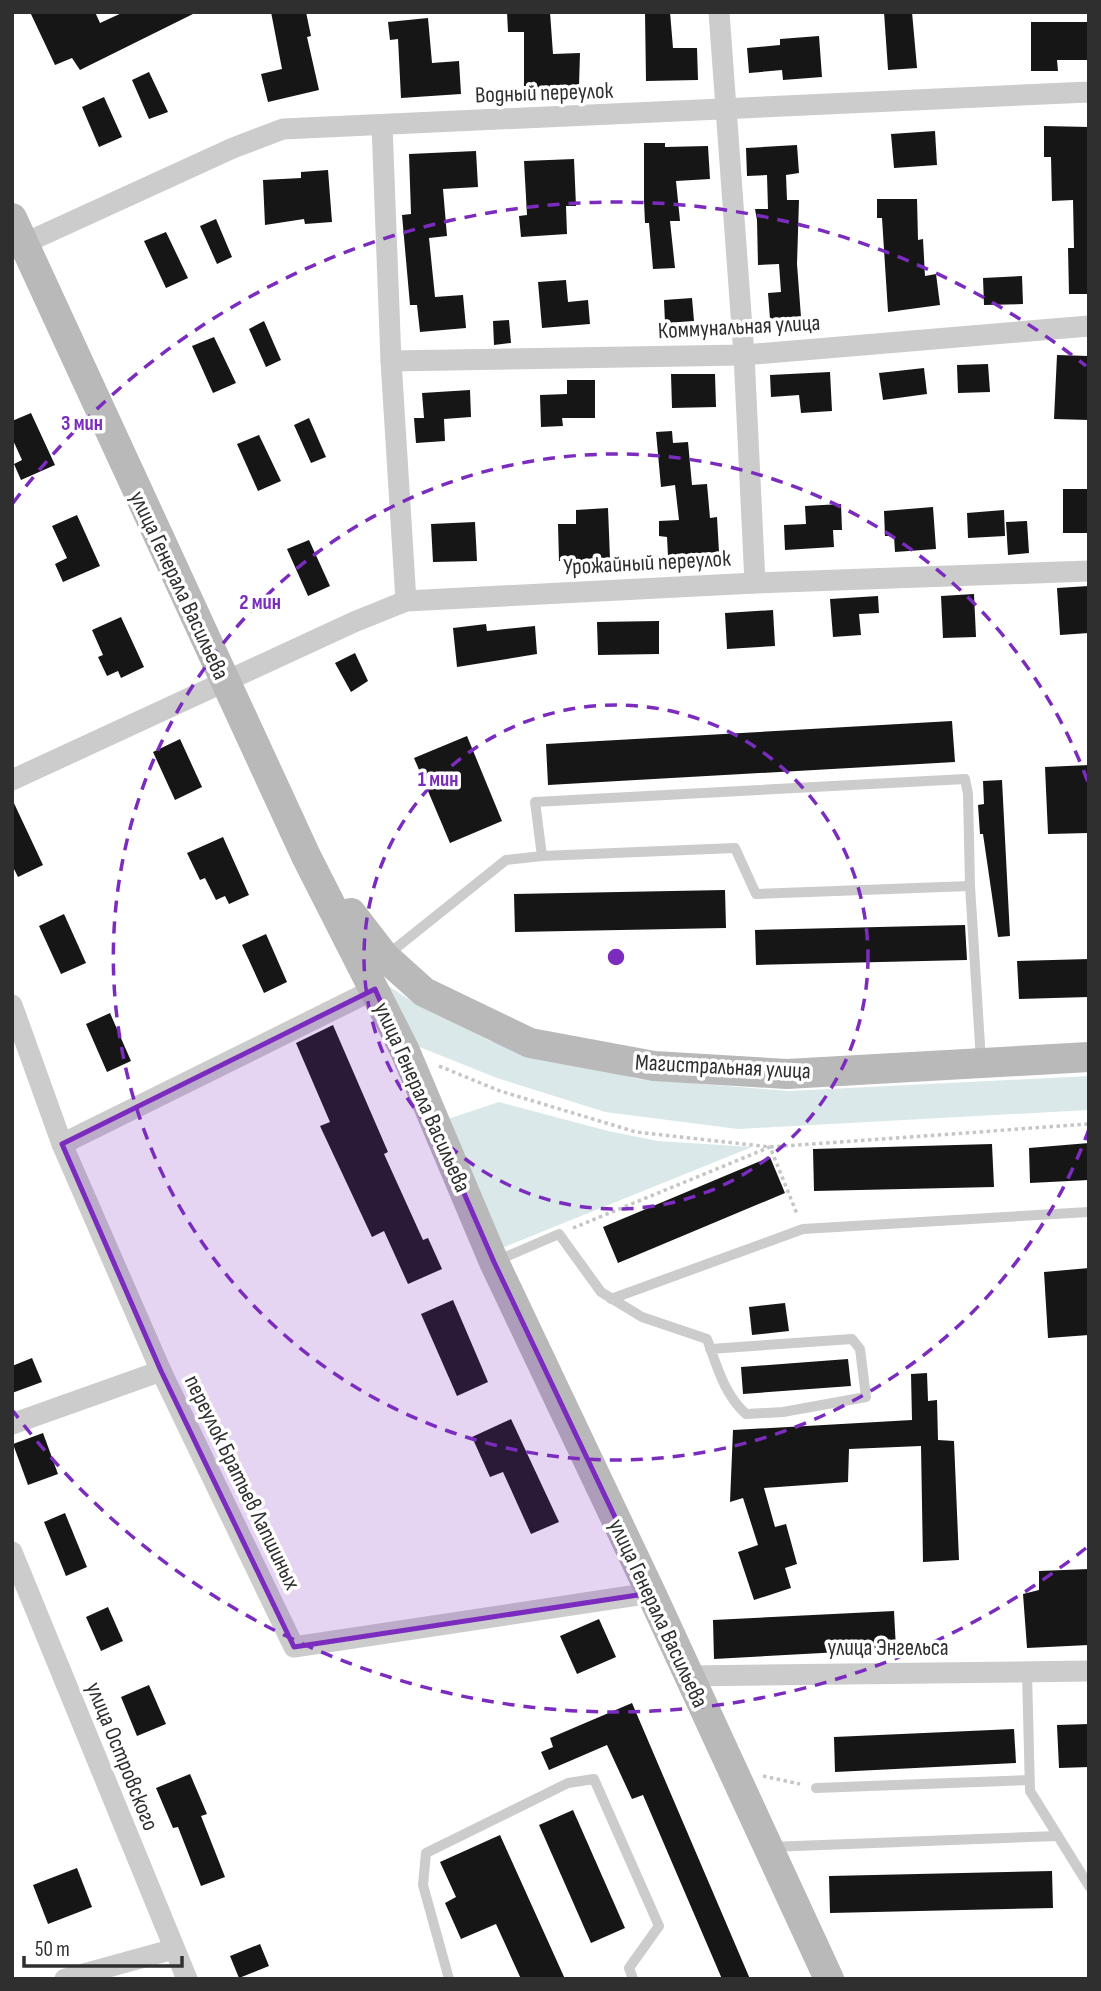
<svg xmlns="http://www.w3.org/2000/svg" width="1101" height="1991" font-family="'Sofia Sans Condensed',sans-serif">
<rect width="100%" height="100%" fill="#fff"/>
<g fill="#dae8e9">
<path d="M384,983L413,1002L490,1041L638,1079L789,1091L1089,1076V1110L738,1129L605,1112L497,1078L417,1046Z"/>
<path d="M499,1102L608,1131L658,1141L752,1147L502,1248L445,1120Z"/>
</g>
<g fill="#161616">
<path d="M30,12H95L100,23L124,12H197L80,70L72,58L55,65Z"/>
<path d="M271,12H306L311,36L307,37L319,90L268,102L261,74L282,69Z"/>
<path d="M507,12H550L553,54L580,53L579,86L550,85V98H524V32H508Z"/>
<path d="M645,12H670L673,48H697L698,80L646,81Z"/>
<path d="M884,12H912L917,68L888,70Z"/>
<path d="M428,18L432,63L459,61L461,94L401,98L398,39L390,40L388,22Z"/>
<path d="M1031,22H1089V60H1057L1058,71H1031Z"/>
<path d="M819,36L822,77L783,80L782,70L749,73L747,48L780,45V39Z"/>
<path d="M149,72L168,112L149,119L132,80Z"/>
<path d="M104,97L122,137L99,147L82,107Z"/>
<path d="M1044,126L1089,127V294H1069L1068,248H1074L1073,200L1052,201L1051,157H1044Z"/>
<path d="M935,131L937,165L894,168L891,134Z"/>
<path d="M644,143H665V147L708,146L710,179L676,181L680,221H670L675,268L653,269L649,223H645L644,201Z"/>
<path d="M797,145L799,173L786,175L787,200H799L797,264L801,317L770,319L768,293L781,292L779,264L758,265L757,220L755,209H768L767,175L747,176L746,148Z"/>
<path d="M476,151L478,187L443,189L447,236L429,238L435,297L463,295L466,328L420,332L417,305H410L402,215L411,214L409,154Z"/>
<path d="M574,159L576,206H566L567,234L521,237L519,216L527,215L524,161Z"/>
<path d="M328,170L332,222L305,224L304,219L265,225L263,180L301,178V172Z"/>
<path d="M877,199H917L918,240L923,239L925,276L936,274L940,305L888,312L882,218H877Z"/>
<path d="M216,219L232,257L217,264L200,226Z"/>
<path d="M166,232L188,278L166,288L144,241Z"/>
<path d="M1022,276L1023,304L984,305L983,278Z"/>
<path d="M566,280L568,302L588,300L590,324L542,328L538,282Z"/>
<path d="M692,298L694,321L665,323L664,300Z"/>
<path d="M509,320L511,343L494,345L493,321Z"/>
<path d="M264,321L281,360L266,367L249,329Z"/>
<path d="M214,337L236,383L213,393L192,346Z"/>
<path d="M1057,355L1089,356V420L1054,419Z"/>
<path d="M988,364L990,392L958,393L957,365Z"/>
<path d="M924,368L927,394L883,400L879,373Z"/>
<path d="M830,372L832,411L801,413L799,395L771,397L770,375Z"/>
<path d="M671,374H715L716,407L672,408Z"/>
<path d="M567,380H595V418H562L563,426L541,427L540,395L567,394Z"/>
<path d="M470,390L471,417L444,419L445,441L416,443L414,418H424L422,393Z"/>
<path d="M31,413L55,465L21,480L14,464L22,460L12,438V421Z"/>
<path d="M309,418L326,457L311,463L294,425Z"/>
<path d="M672,431L673,443L688,442L692,485L707,484L710,518L717,517L719,552L668,556L667,537L659,536V521L679,520L675,485L661,487L656,432Z"/>
<path d="M259,435L281,481L258,491L237,444Z"/>
<rect x="1063" y="489" width="26" height="44"/>
<path d="M841,504L842,530H833L834,547L785,550L784,525L806,524L805,506Z"/>
<path d="M933,507L936,549L895,552L894,536H885L884,511Z"/>
<path d="M608,508L610,559L559,561L558,524H576V510Z"/>
<path d="M1004,510L1005,536L968,538L967,513Z"/>
<path d="M77,515L100,566L63,582L55,564L67,558L52,526Z"/>
<path d="M1027,521L1029,553L1008,555L1006,522Z"/>
<path d="M475,522L477,561L433,562L431,524Z"/>
<path d="M309,540L330,586L308,596L287,549Z"/>
<path d="M1089,586V633L1060,635L1057,588Z"/>
<path d="M974,594L976,637L943,638L941,596Z"/>
<path d="M878,596L879,613L859,614L861,635L833,637L830,599Z"/>
<path d="M773,610L775,646L727,649L725,613Z"/>
<path d="M121,617L144,667L121,678L118,671L107,676L98,657L103,655L92,630Z"/>
<path d="M659,621V654L598,655L597,622Z"/>
<path d="M486,624L487,631L535,626L537,654L457,667L453,628Z"/>
<path d="M355,653L368,681L351,692L335,663Z"/>
<path d="M952,721L955,762L548,785L546,744Z"/>
<path d="M467,736L502,821L450,843L414,758Z"/>
<path d="M180,739L202,787L175,800L153,752Z"/>
<path d="M1089,765V833L1048,834L1045,767Z"/>
<path d="M1002,780L1010,936L998,937L983,834H980L978,805L984,804L983,781Z"/>
<path d="M12,799L43,865L18,877L12,865Z"/>
<path d="M223,837L249,895L229,904L225,896L216,900L205,878L200,880L187,853Z"/>
<path d="M725,890L726,928L515,932L514,894Z"/>
<path d="M64,914L86,963L61,974L39,926Z"/>
<path d="M965,925L967,960L756,965L755,930Z"/>
<path d="M266,934L287,982L264,993L242,945Z"/>
<path d="M1089,959V997L1019,999L1017,961Z"/>
<path d="M110,1013L131,1061L107,1072L86,1024Z"/>
<path d="M333,1025L388,1152L384,1154L423,1240L428,1238L442,1269L408,1284L384,1231L372,1237L320,1126L330,1122L296,1043Z"/>
<path d="M1089,1143V1180L1030,1183L1029,1148Z"/>
<path d="M992,1144L994,1187L814,1191L813,1149Z"/>
<path d="M770,1157L785,1193L618,1263L603,1227Z"/>
<path d="M1089,1268V1335L1048,1338L1044,1272Z"/>
<path d="M453,1300L488,1382L457,1396L421,1314Z"/>
<path d="M785,1303L789,1331L752,1335L749,1307Z"/>
<path d="M32,1358L42,1382L12,1393V1366Z"/>
<path d="M848,1359L851,1386L743,1394L741,1367Z"/>
<path d="M927,1373L928,1401L937,1400L938,1440L954,1441L959,1560L923,1562L921,1446L849,1449L848,1482L764,1488L775,1527L786,1524L797,1564L785,1568L791,1588L754,1600L738,1552L758,1545L743,1498L730,1502L733,1430L912,1420L911,1374Z"/>
<path d="M511,1419L559,1522L531,1534L503,1472L490,1477L472,1437Z"/>
<path d="M43,1433L58,1474L28,1485L13,1444Z"/>
<path d="M65,1513L87,1567L66,1576L44,1522Z"/>
<path d="M1089,1569V1645L1027,1648L1023,1594L1039,1590V1571Z"/>
<path d="M108,1607L123,1641L101,1651L86,1617Z"/>
<path d="M894,1611L896,1649L714,1659L713,1620Z"/>
<path d="M599,1619L616,1657L577,1674L560,1636Z"/>
<path d="M149,1685L166,1724L137,1736L121,1697Z"/>
<path d="M632,1703L750,1979H722L643,1795L632,1799L607,1745L549,1770L541,1752L553,1747L550,1738Z"/>
<path d="M1089,1724V1767L1059,1768L1057,1725Z"/>
<path d="M1014,1729L1016,1763L835,1772L834,1737Z"/>
<path d="M190,1774L207,1814L201,1816L225,1877L201,1886L178,1827L173,1828L156,1788Z"/>
<path d="M573,1810L625,1928L591,1943L539,1825Z"/>
<path d="M500,1835L565,1979H521L496,1924L461,1939L445,1903L456,1897L440,1862Z"/>
<path d="M77,1868L92,1907L48,1924L33,1885Z"/>
<path d="M1052,1871L1053,1908L830,1913L829,1876Z"/>
<path d="M260,1944L269,1966L239,1978L230,1956Z"/>
</g>
<g fill="none" stroke-linecap="round" stroke-linejoin="round">
<g stroke="#c6c6c6" stroke-width="3.5" stroke-dasharray="3.5 3.5" stroke-linecap="butt">
<path d="M439,1066L500,1091L636,1132L770,1147L1089,1124"/>
<path d="M573,1228L770,1147L797,1214"/>
<path d="M763,1776L800,1784"/>
</g>
<g stroke="#ccc" stroke-width="10">
<path d="M542,856L735,848L756,894L970,886"/>
<path d="M386,956L506,860L542,856L535,802L965,779L968,794L970,886L981,1061"/>
<path d="M496,1261L559,1234L601,1292L642,1317L707,1339C717,1366 724,1394 746,1414L783,1412L866,1397L860,1349L852,1339L710,1349"/>
<path d="M611,1299L803,1229L1089,1212"/>
<path d="M1027,1673L1030,1791L1089,1886"/>
<path d="M816,1788L1029,1780"/>
<path d="M770,1847L1058,1836"/>
<path d="M449,1979L423,1885L426,1853L568,1783L594,1779L659,1926L629,1968L633,1979"/>
</g>
<g stroke="#ccc" stroke-width="21">
<path d="M719,12L744,355L755,583"/>
<path d="M382,125L391,361L406,601"/>
<path d="M12,249L233,148L283,129L1089,92"/>
<path d="M391,361L744,355L1089,326"/>
<path d="M12,780L354,622L406,601L755,583L1089,571"/>
<path d="M12,1005L62,1144L161,1371L294,1647L651,1593"/>
<path d="M62,1144L375,989"/>
<path d="M12,1424L161,1371"/>
<path d="M12,1552L187,1979"/>
<path d="M687,1676L1089,1671"/>
<path d="M65,1979L174,1949"/>
</g>
<g stroke="#b9b9b9" stroke-width="30">
<path d="M12,218L306,856L405,1051L494,1262L651,1593L829,1979"/>
<path d="M351,913L385,957L424,992L530,1043L654,1066L787,1074L1089,1057"/>
</g>
</g>
<path fill="#7b2cbf" fill-opacity="0.2" stroke="#7b2cbf" stroke-width="5" stroke-linejoin="round" d="M375,989L494,1262L651,1593L294,1647L161,1371L62,1144Z"/>
<g fill="none" stroke="#7b2cbf" stroke-width="3.5" stroke-dasharray="12 9">
<circle cx="616" cy="957" r="252"/>
<path d="M1089 1129A503 503 0 1 1 1089 785"/>
<path d="M1086 1548A755 755 0 0 1 13 1411M13 503A755 755 0 0 1 1086 366"/>
</g>
<g text-anchor="middle" stroke-width="7" stroke-linejoin="round" paint-order="stroke">
<g font-size="23" fill="#2f2f2f" stroke="#fff">
<text transform="translate(544 92) rotate(-2)" y="8">Водный переулок</text>
<text transform="translate(739 326) rotate(-3)" y="8">Коммунальная улица</text>
<text transform="translate(647 562) rotate(-3)" y="8">Урожайный переулок</text>
<text transform="translate(180 585) rotate(65)" y="8">улица Генерала Васильева</text>
<text transform="translate(723 1066) rotate(3)" y="8">Магистральная улица</text>
<text transform="translate(423 1097) rotate(66)" y="8">улица Генерала Васильева</text>
<text transform="translate(243 1482) rotate(64)" y="8">переулок Братьев Лапшиных</text>
<text transform="translate(659 1613) rotate(65)" y="8">улица Генерала Васильева</text>
<text x="888" y="1655">улица Энгельса</text>
<text transform="translate(123 1756) rotate(68)" y="8">улица Островского</text>
</g>
</g>
<circle cx="616" cy="957" r="10" fill="#7b2cbf" stroke="#fff" stroke-width="3.5"/>
<g font-size="21" text-anchor="middle" font-weight="bold" fill="#7b2cbf" stroke="#fff" stroke-width="7" stroke-linejoin="round" paint-order="stroke">
<text x="82" y="430">3 мин</text>
<text x="260" y="609">2 мин</text>
<text x="438" y="786">1 мин</text>
</g>
<rect width="1101" height="1991" fill="none" stroke="#2f2f2f" stroke-width="28"/>
<path d="M24 1956v10h158v-10" fill="none" stroke="#2f2f2f" stroke-width="3.5"/>
<text x="35" y="1956" font-size="21" fill="#2f2f2f" stroke="#ffffff" stroke-width="5" paint-order="stroke">50 m</text>
</svg>
